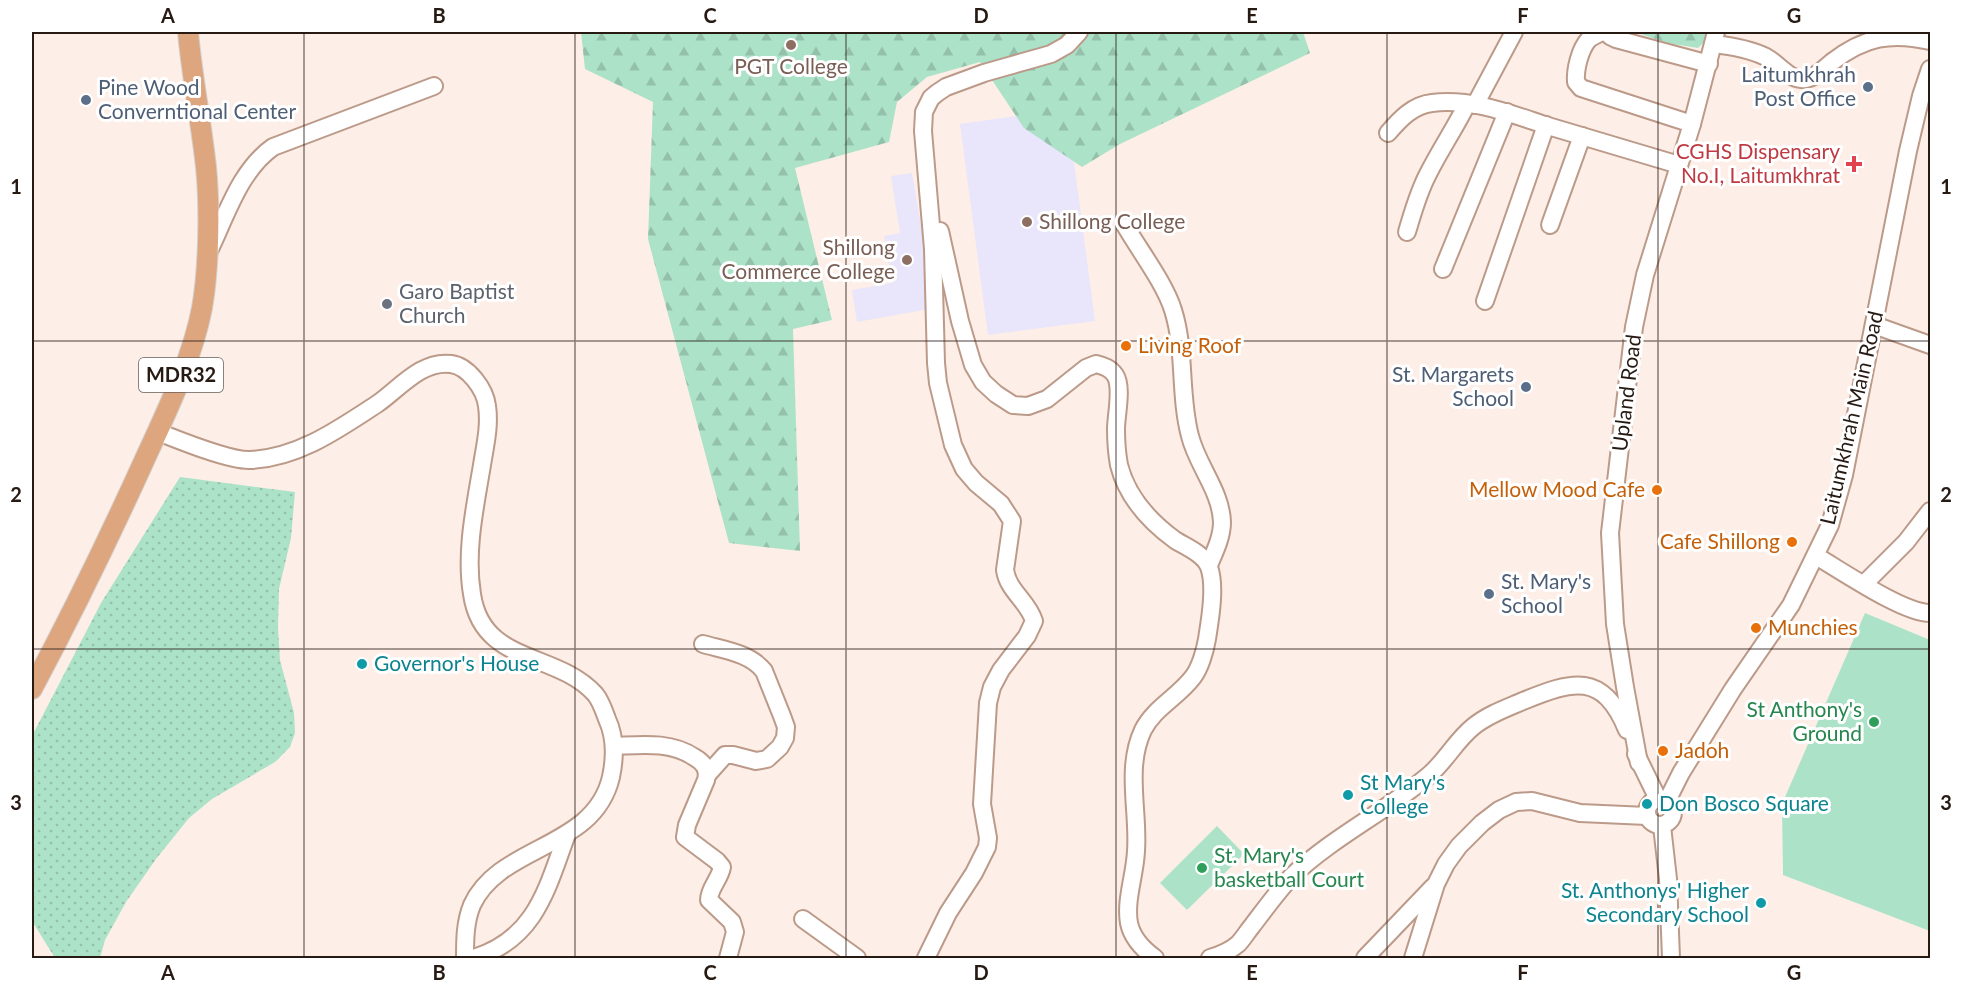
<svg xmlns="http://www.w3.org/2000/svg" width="1962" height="990" font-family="Lato,sans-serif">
<defs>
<pattern id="grass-dots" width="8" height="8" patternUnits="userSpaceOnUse" patternTransform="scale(1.5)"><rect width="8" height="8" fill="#ace2c8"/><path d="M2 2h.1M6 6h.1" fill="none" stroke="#94c1ab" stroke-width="1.8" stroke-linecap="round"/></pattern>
<pattern id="forest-firs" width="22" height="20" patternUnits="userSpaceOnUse" patternTransform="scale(1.5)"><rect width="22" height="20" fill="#ace2c8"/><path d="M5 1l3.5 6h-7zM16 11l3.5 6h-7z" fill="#94c1ab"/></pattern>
</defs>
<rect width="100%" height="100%" fill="#fdefe7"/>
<g fill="#e9e5fb">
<path d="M1067,109L1095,321L988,335L960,124Z"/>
<path d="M912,173L935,308L857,322L852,290L892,283L884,236L900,233L891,176Z"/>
</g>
<path fill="url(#grass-dots)" d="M180,477L295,492L291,538L279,589L278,628L280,660L294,713L295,733L290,747L275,762L212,799L189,818L156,859L126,902L105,940L100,958H55L32,921V736L101,603Z"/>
<g fill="url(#forest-firs)">
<path d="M581,32H1303L1310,53L1120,144L1082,167L1024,128L980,62L927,77L897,102L889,142L795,168L832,320L793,329L800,551L729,543L648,239L653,102L585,69Z"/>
<path d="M1635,32H1710L1709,37L1698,48L1667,43Z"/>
</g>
<g fill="#ace2c8">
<path d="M1865,613L1930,640V931L1783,875L1782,804Z"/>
<path d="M1217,826L1244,854L1187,910L1160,883Z"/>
</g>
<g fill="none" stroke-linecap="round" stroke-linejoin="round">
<defs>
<g id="minor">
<path d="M1602,32C1598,34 1593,36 1589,39C1580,49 1575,69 1576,82L1581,88L1692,124"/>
<path d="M1607,32L1610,36L1616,39L1709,64"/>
<path d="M1713,44C1732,46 1750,49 1766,57C1779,64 1790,81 1805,79C1815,78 1825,68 1832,62C1864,37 1891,32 1930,41"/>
<path d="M1475,105L1514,32"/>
<path d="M1388,133C1400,119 1413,105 1432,103C1472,98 1511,114 1548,126C1592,139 1635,152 1679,165"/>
<path d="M1550,225L1582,136"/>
<path d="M1126,227C1140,251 1165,284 1173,310C1186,351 1179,395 1190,436C1197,465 1221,491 1222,522C1222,537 1215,551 1209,565"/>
<path d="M940,231L960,321L973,365L983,382L996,394L1013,405L1028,406L1047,399L1086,368L1096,364C1104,366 1110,368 1115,375C1123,387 1116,415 1116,429C1116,440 1117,454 1119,465C1127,497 1149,521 1175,540C1186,547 1204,554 1209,567C1216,586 1210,620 1207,639C1205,651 1200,668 1193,677C1178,697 1154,708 1143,730C1125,768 1139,812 1136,851C1135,875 1125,900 1129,923C1132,938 1144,950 1155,958"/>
<path d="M1407,232C1413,212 1418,193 1428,174C1440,150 1455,128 1467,104"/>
<path d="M208,253C226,217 239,171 273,147L434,86"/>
<path d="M1443,269L1507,112"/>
<path d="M1485,301L1546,125"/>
<path d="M1874,325L1930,345"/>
<path d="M158,432C179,440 229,461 250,460C298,458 339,429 377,404C399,389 421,360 451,364C468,366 485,389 487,406C490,426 485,446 482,465C475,507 465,552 472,594C482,665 556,651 595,694C601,701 604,711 607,719C615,736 615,758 611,777C594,850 500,844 472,905C465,922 465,940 465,958"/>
<path d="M1816,556C1842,571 1903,613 1930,613"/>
<path d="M1864,584L1906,542L1930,511"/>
<path d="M703,644C724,650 750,653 764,671L782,716L786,727L785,738L780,747L767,759L756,761L733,755H725L708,774"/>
<path d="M614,746C641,745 670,741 694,757C703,762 709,769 706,780L687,825L685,837L717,861L722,867C720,879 709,888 709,900L732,922L735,932L728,958"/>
<path d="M1636,754L1658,799"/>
<path d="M1639,763L1625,687L1615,624L1610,533L1634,327L1645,275L1692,124L1716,32"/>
<circle cx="1660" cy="812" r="13"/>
<path d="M1667,801L1681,773L1733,689L1791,605L1830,525L1844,475L1908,151L1921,96L1930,69"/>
<path d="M1662,826L1668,879L1671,958"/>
<path d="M803,919L857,958"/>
<path d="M474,958C536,939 547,888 567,834"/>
<path d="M926,958L948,913L974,873L987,847L988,838L982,804L988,703L992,687L1001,670L1027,636L1034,621C1028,601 1008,591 1005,570L1012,521L1001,504L976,483L964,469L953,445L938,383L936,363L933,249L923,131L924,112L931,98L937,93L946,87L984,73L1051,54L1067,45L1079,32"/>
<path d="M1210,958C1220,955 1230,951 1238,944C1243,939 1247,932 1252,926C1265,909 1278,891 1292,876C1333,837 1385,812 1428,776C1446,761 1456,740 1474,726C1489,714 1507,708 1523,701C1572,681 1603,671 1627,730"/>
<path d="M1365,958L1433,887"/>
<path d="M1413,958L1436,884L1446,864L1459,846L1482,823L1499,810L1516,802L1532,801L1580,813L1647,816"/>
</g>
<path id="major" d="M32,689C72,614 109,538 144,461C166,413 192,360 202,308C209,268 210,207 206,167C201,121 192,77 188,32"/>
</defs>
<use href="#minor" stroke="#bc9a89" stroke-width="20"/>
<use href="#major" stroke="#d4d1d0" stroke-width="22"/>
<use href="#minor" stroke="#fff" stroke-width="16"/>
<use href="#major" stroke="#dda67e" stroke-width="20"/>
</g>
<path fill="none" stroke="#261a13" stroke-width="1.5" stroke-opacity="0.55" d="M304,32V958M575,32V958M846,32V958M1116,32V958M1387,32V958M1658,32V958M32,341H1930M32,649H1930"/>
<g fill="#8d6e63" stroke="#fff" stroke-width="2">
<circle cx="791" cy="45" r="6"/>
<circle cx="1027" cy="222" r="6"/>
<circle cx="907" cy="260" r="6"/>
</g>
<g fill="#5c6f8a" stroke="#fff" stroke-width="2">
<circle cx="1868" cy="87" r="6"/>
<circle cx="86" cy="100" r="6"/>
<circle cx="1526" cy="387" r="6"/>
<circle cx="1489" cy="594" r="6"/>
</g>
<path fill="#e0444e" stroke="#fff" stroke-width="2" d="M1851 155h6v6h6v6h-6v6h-6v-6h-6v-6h6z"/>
<circle fill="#6b7280" stroke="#fff" stroke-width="2" cx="387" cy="304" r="6"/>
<g fill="#e8710a" stroke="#fff" stroke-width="2">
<circle cx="1126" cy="346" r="6"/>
<circle cx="1657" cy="490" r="6"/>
<circle cx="1792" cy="542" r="6"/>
<circle cx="1756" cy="628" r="6"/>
<circle cx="1663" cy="751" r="6"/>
</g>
<g fill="#0f9aa8" stroke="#fff" stroke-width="2">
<circle cx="362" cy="664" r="6"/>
<circle cx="1348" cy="795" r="6"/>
<circle cx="1647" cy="804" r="6"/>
<circle cx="1761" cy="903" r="6"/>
</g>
<g fill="#2e9e5b" stroke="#fff" stroke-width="2">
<circle cx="1874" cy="722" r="6"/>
<circle cx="1202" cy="868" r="6"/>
</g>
<g text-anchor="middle" stroke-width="6" stroke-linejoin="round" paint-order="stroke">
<rect fill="#fff" stroke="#675f5a" stroke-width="1.5" x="139" y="358" width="84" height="34" rx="4.5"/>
<g font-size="20" font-weight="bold" fill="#261a13">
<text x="181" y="382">MDR32</text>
</g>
<g font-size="21" fill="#785e54" stroke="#fff">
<text x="791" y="74">PGT College</text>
<text x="1039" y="229" text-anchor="start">Shillong College</text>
<text x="895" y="255" text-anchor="end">Shillong<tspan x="895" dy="24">Commerce College</tspan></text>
</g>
<g font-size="21" fill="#4e5e75" stroke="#fff" text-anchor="end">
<text x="1856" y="82">Laitumkhrah<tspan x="1856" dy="24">Post Office</tspan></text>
<text x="98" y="95" text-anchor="start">Pine Wood<tspan x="98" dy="24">Converntional Center</tspan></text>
<text x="1514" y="382">St. Margarets<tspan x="1514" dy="24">School</tspan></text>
<text x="1501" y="589" text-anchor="start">St. Mary's<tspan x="1501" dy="24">School</tspan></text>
</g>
<g font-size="21" fill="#be3a42" stroke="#fff" text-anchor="end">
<text x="1840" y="159">CGHS Dispensary<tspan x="1840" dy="24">No.I, Laitumkhrat</tspan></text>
</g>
<g font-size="21" fill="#5b616d" stroke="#fff" text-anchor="start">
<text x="399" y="299">Garo Baptist<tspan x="399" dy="24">Church</tspan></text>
</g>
<g font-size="21" fill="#c56008" stroke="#fff" text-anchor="start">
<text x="1138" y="353">Living Roof</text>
<text x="1645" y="497" text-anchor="end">Mellow Mood Cafe</text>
<text x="1780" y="549" text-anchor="end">Cafe Shillong</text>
<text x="1768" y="635">Munchies</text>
<text x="1675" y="758">Jadoh</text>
</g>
<g font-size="21" fill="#261a13" stroke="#fff">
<text transform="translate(1627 393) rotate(-83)" y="7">Upland Road</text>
<text transform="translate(1852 418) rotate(-77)" y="7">Laitumkhrah Main Road</text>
</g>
<g font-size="21" fill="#0d838f" stroke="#fff" text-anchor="start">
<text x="374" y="671">Governor's House</text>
<text x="1360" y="790">St Mary's<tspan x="1360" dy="24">College</tspan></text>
<text x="1659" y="811">Don Bosco Square</text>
<text x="1749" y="898" text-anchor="end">St. Anthonys' Higher<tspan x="1749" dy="24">Secondary School</tspan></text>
</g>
<g font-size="21" fill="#27864d" stroke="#fff" text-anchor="end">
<text x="1862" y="717">St Anthony's<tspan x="1862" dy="24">Ground</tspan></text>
<text x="1214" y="863" text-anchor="start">St. Mary's<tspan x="1214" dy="24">basketball Court</tspan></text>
</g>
</g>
<rect width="1962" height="990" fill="none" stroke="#ffffff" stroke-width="66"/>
<rect x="33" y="33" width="1896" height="924" fill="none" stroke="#261a13" stroke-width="2"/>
<g font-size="20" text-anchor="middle" font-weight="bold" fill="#261a13">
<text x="168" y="23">A</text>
<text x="439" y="23">B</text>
<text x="710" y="23">C</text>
<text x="981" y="23">D</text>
<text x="1252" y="23">E</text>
<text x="1523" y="23">F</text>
<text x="1794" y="23">G</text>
<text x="16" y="194">1</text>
<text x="1946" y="194">1</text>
<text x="16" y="502">2</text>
<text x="1946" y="502">2</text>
<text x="16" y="810">3</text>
<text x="1946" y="810">3</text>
<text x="168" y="980">A</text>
<text x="439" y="980">B</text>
<text x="710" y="980">C</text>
<text x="981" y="980">D</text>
<text x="1252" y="980">E</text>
<text x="1523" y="980">F</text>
<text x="1794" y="980">G</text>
</g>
</svg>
